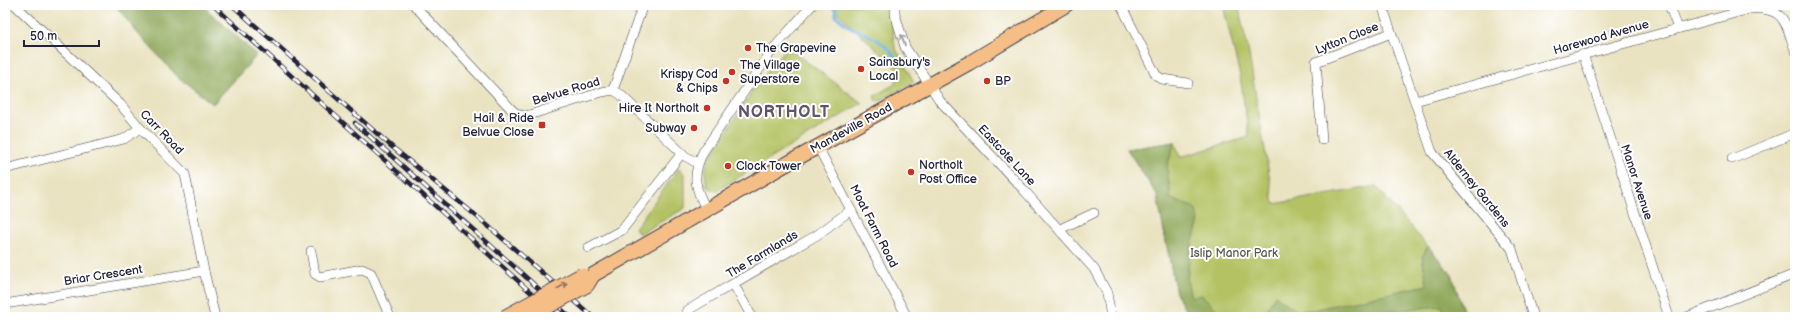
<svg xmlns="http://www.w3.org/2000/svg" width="1800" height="322" font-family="'Balsamiq Sans',sans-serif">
<rect width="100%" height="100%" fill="#fff"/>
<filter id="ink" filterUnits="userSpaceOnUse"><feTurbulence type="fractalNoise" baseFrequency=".025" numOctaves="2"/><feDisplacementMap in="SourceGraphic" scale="8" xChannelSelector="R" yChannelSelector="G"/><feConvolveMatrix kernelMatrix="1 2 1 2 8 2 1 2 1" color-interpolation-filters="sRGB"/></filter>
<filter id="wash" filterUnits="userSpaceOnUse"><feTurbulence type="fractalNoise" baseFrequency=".012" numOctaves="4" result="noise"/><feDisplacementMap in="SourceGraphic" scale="16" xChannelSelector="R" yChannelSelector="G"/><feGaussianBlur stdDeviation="0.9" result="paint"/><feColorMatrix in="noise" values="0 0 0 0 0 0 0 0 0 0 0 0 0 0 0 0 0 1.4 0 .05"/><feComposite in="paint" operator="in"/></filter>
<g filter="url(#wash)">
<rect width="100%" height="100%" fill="#eae3c1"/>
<g fill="#b4c264" stroke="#6b7250">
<path d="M829,5H889L895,47L914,82L880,101L875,100L874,96L895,84L899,70Z"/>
<path d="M1223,5H1238L1248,49L1274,204L1376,186L1452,275L1465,317H1169L1187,313L1176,293L1157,195L1127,149L1175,142L1180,157L1249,137L1240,76Z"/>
<path d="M787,47L862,103L716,191L707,187L705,173L708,160L754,89Z"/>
<path d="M679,168L685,175V208L639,234L635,228Z"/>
</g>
<g fill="#8fa85a" stroke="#58654a">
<path d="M115,5H202L257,55L213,104L178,77L139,35Z"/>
<path d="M1175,142L1167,167L1171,199L1195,208L1199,221L1190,251L1187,280L1191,297L1202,295L1217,310L1220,317H1169L1187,313L1176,293L1157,195L1127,149Z"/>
<path d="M1428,246L1452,275L1465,317H1446L1442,306L1327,317H1244L1246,315L1267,310L1275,295L1297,311L1312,310L1427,285L1422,257Z"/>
</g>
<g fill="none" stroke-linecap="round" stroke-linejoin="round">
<path stroke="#61acd9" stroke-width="3" d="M836,5V16C841,20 846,25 852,28C869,35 887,42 896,59"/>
</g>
</g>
<g filter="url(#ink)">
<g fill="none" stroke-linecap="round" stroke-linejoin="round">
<defs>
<g id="minor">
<path d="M15,5L120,104L140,128L185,174L204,271L215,317"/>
<path d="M414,5L513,111L519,115L526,116L602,92L613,90L620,94L685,156L697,163"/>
<path d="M895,5V14L905,47L940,101L1022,188L1094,269L1107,293L1111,317"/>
<path d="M1121,5L1156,75L1162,79L1188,83"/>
<path d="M1382,5L1432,152L1512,249L1533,317"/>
<path d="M1669,5L1678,28"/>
<path d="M1583,54L1669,317"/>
<path d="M613,90L643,5"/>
<path d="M1415,101L1750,9C1785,7 1785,22 1795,50"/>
<path d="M1322,140L1316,62L1391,33"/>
<path d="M818,147L907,317"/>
<path d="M1732,159L1795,133"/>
<path d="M5,169L124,139L140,128"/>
<path d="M707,210C694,188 692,175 703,152L773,49L812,5"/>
<path d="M1060,229L1094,213"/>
<path d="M588,248L622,230L682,153"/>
<path d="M311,251L315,274L320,277L362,269L371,273L390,317"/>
<path d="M734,285L752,317"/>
<path d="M5,304L204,271"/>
<path d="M685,317L688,310L817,235L851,210"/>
<path d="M1687,317L1795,274"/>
</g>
<path id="primary" d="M587,285L593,275L783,166L969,63L1066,5"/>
</defs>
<use href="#minor" stroke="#403f4f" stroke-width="10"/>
<use href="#primary" stroke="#403f4f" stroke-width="16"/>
<use href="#minor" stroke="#fff" stroke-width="9"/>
<use href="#primary" stroke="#f6be87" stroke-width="14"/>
<defs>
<g id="rail">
<path d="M213,5L558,317"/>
<path d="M232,5L391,146L480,219L593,317"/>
<path d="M355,123L570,317"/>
</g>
</defs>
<use href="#rail" stroke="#22223b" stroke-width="4.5"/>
<use href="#rail" stroke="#fff" stroke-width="3" stroke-dasharray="9" stroke-linecap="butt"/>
<defs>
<g id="primary-bridge">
<path d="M505,317L582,275"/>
<path d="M529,317L587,285"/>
</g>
</defs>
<use href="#primary-bridge" stroke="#403f4f" stroke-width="16" stroke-linecap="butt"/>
<use href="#primary-bridge" stroke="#f6be87" stroke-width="14"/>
</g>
<defs><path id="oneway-shaft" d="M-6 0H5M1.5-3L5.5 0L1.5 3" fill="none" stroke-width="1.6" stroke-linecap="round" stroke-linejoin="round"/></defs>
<use stroke="#9c9ca7" href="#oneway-shaft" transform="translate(903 40) rotate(-110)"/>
<use stroke="#8c7061" href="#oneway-shaft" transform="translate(562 286) rotate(-30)"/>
</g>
<g fill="#c8321e" stroke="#fff" stroke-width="1.5">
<circle cx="748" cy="48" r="4"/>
<circle cx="861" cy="69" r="4"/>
<circle cx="732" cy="72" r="4"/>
<circle cx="726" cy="81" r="4"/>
<circle cx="987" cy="81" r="4"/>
<circle cx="707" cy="108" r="4"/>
<rect x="538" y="121" width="8" height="8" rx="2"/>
<circle cx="694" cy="128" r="4"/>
<circle cx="728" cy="166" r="4"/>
<circle cx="911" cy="172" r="4"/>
</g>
<g text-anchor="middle" stroke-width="4" stroke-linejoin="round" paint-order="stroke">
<g font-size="12" fill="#22223b" stroke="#fff">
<text transform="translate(1601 37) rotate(-16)" y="4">Harewood Avenue</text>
<text transform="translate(1347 38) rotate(-22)" y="4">Lytton Close</text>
<text transform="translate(566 91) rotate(-17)" y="4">Belvue Road</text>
<text transform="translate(851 128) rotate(-29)" y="4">Mandeville Road</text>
<text transform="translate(162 132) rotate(46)" y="4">Carr Road</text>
<text transform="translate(1007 155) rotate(47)" y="4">Eastcote Lane</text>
<text transform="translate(1637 182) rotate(72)" y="4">Manor Avenue</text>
<text transform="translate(1477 188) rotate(51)" y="4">Alderney Gardens</text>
<text transform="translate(874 226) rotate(63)" y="4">Moat Farm Road</text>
<text transform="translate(762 254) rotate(-31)" y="4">The Farmlands</text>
<text transform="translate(103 275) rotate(-9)" y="4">Briar Crescent</text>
</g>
<g font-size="12" fill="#22223b" stroke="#fff" text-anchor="start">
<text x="756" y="52">The Grapevine</text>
<text x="869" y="66">Sainsbury's<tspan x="869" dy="14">Local</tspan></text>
<text x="740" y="69">The Village<tspan x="740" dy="14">Superstore</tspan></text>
<text x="718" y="78" text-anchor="end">Krispy Cod<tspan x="718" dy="14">&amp; Chips</tspan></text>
<text x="995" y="85">BP</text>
<text x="699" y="112" text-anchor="end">Hire It Northolt</text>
<text x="534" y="122" text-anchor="end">Hail &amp; Ride<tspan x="534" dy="14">Belvue Close</tspan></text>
<text x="686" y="132" text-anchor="end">Subway</text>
<text x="919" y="169">Northolt<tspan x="919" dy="14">Post Office</tspan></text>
<text x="736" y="170">Clock Tower</text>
</g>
<g font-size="12" fill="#555a49" stroke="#fff">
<text x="1234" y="257">Islip Manor Park</text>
</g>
<g font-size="16" font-weight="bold" letter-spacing="1" fill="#63526b" stroke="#fff">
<text x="784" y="117">NORTHOLT</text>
</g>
</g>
<rect width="1800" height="322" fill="none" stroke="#fff" stroke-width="20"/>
<path d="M24 40v6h75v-6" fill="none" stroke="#22223b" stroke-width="2"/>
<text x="30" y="40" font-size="12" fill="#22223b" stroke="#ffffff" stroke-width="3" paint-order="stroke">50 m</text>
</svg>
